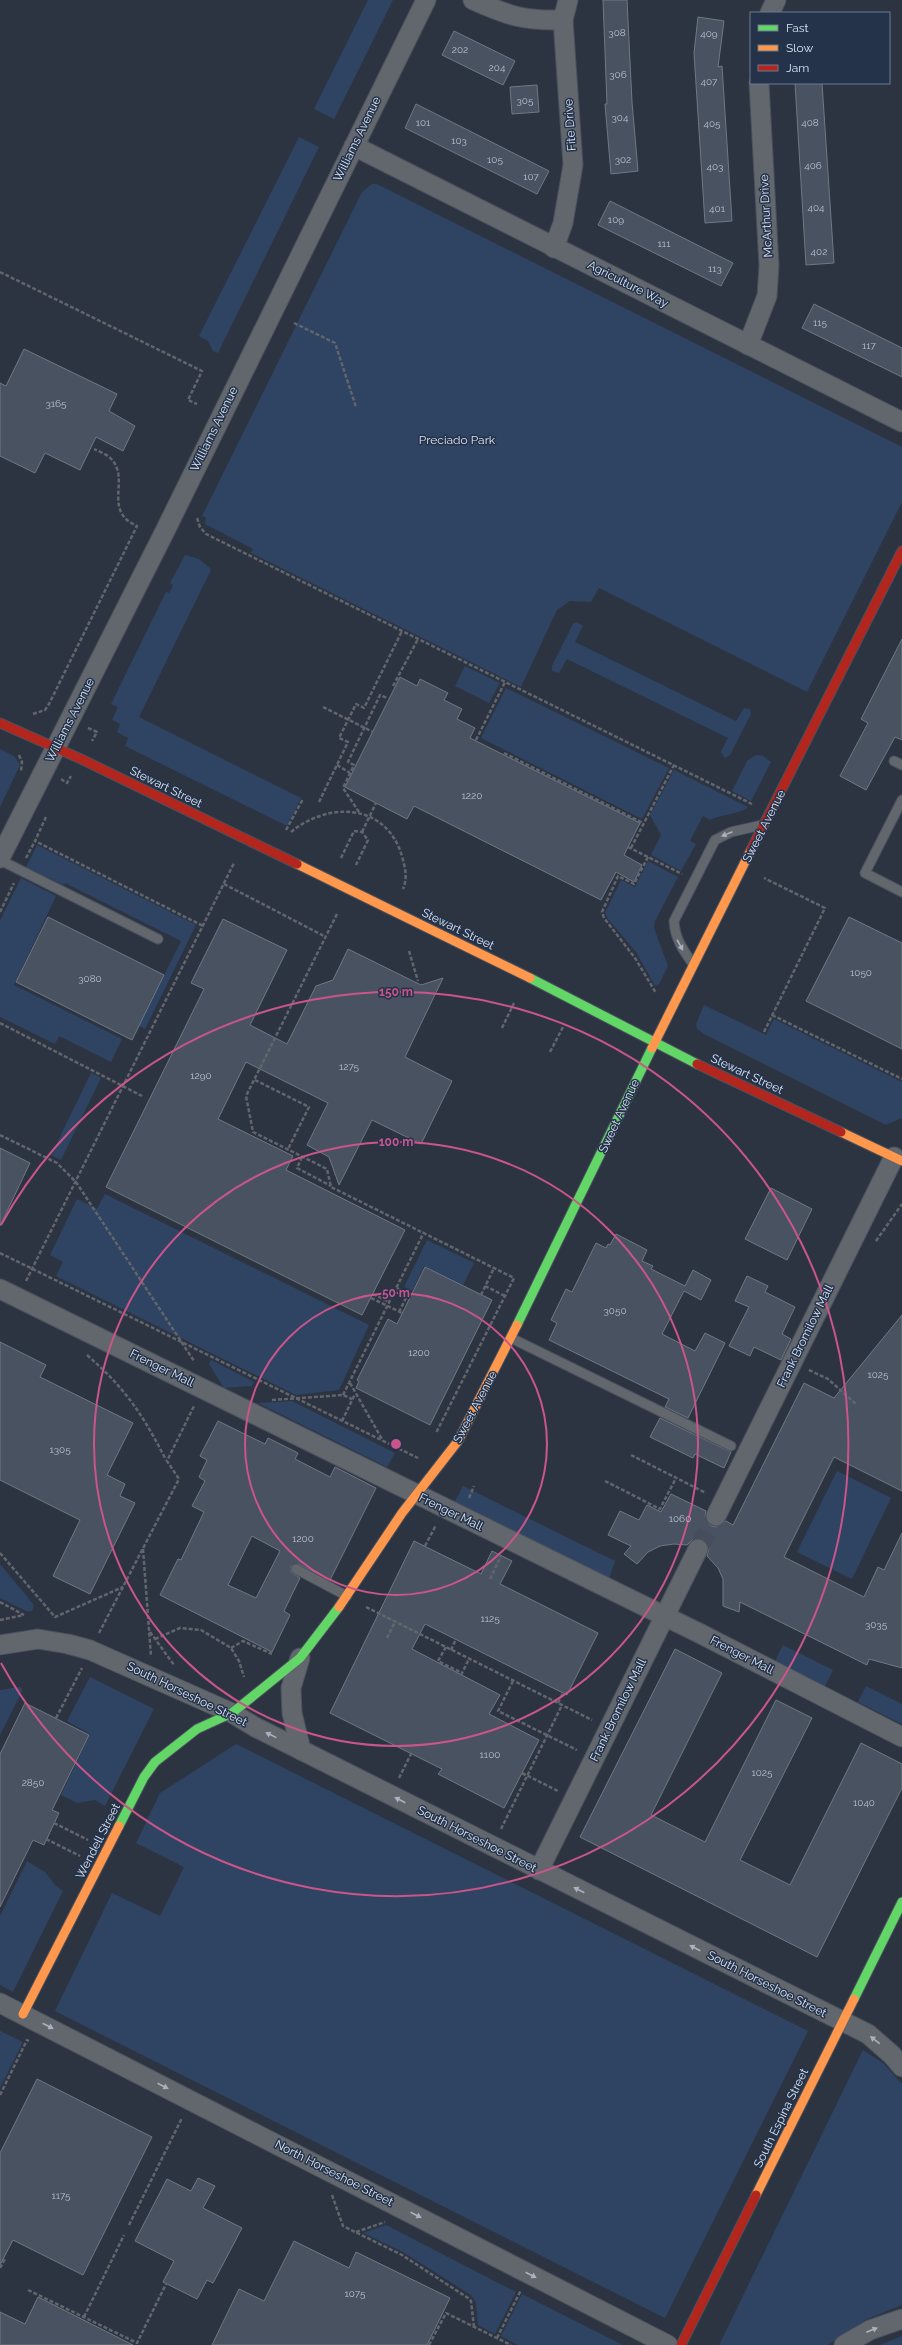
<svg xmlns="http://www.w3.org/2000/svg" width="902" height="2345" font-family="Raleway,sans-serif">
<rect width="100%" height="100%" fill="#2c3442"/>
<g fill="#2f4363">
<path d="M368,0H393L334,119L314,109Z"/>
<path d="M299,137L319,147L218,353L213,351L208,341L199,336Z"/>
<path d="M372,184H377L902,447V502L807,692L599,588L591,602L570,601L557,610L521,687L251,553L253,549L205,524L206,518L202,516L362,192Z"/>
<path d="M185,555L199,559L210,568V572L139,717L301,798L287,826L125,746L128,738L117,732L120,724L112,720L118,707L111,704L166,592L169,593L173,585L170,583Z"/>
<path d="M577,622L583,626L575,642L736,721L744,708L750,709L751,714L730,755L725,758L721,752L728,738L567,659L559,673L552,671V666L573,624Z"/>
<path d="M465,666L500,683L489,703L455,686Z"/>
<path d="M506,688L669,768L642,819L481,738Z"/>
<path d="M0,749L14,756L20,765L0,807Z"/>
<path d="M756,755L763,756L771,762L751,801L732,791L747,761Z"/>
<path d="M674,770L748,807C743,813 719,815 710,820L703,816L690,841L696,844L681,871L651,855L661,835L650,815Z"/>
<path d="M37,845L196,925L145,1029L139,1026L181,941L65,883L64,885L26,867Z"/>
<path d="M648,861L678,877L655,921L654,928L668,966L659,984L655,986L636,952L608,919L605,913L621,880L635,887Z"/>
<path d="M21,878L56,896L14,985L122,1039L111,1062L59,1036L55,1044L0,1017V921Z"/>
<path d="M704,1005L766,1035L774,1019L902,1082V1118L886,1125L704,1034L697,1029L696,1024Z"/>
<path d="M91,1073L101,1078L61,1160L51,1155Z"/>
<path d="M105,1194L369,1325L339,1390L296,1395L56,1276L63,1262L50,1255L77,1199L97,1209Z"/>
<path d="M427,1240L474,1263L463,1285L424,1266L412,1291L404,1287Z"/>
<path d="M211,1360L254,1382L252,1386L224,1388L209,1364Z"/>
<path d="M292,1401L395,1453L387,1467L258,1403Z"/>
<path d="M837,1471L891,1498L852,1579L797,1552Z"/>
<path d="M463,1486L615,1561L609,1579L454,1503Z"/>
<path d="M0,1564L34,1605L32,1611H26L0,1598Z"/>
<path d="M783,1645L833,1670L825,1686L775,1661Z"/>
<path d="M90,1677L154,1709L105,1806L95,1800L77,1803L61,1795L90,1734L67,1721Z"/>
<path d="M866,1686L902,1704V1724L858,1702Z"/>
<path d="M19,1687L22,1688V1691L0,1735V1690Z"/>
<path d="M236,1744L808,2031L665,2318L55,2011L112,1893L160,1916L184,1867L136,1843L160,1793Z"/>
<path d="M27,1861L45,1872L56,1886L63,1891L13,1992L0,1985V1916Z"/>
<path d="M0,2031L23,2042L0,2088Z"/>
<path d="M863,2050L883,2063L902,2084V2305L867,2319L828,2345H719Z"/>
<path d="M386,2225L516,2292L495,2334L478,2325L476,2303L471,2295L403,2252L363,2233Z"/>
<path d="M522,2294L623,2345H518L501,2336Z"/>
<path d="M902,2336V2345H880Z"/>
</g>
<g fill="#485261" stroke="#717883" fill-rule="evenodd">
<path d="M603,0H627L632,102L638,171L611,174L605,104H607Z"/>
<path d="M698,17L724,21L718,67L722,66L732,221L705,223L694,53Z"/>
<path d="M454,31L515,61L503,85L442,55Z"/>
<path d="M795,83H822L834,263L806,265Z"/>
<path d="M537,85L539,112L512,114L510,87Z"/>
<path d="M416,104L549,171L537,194L405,128Z"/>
<path d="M610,201L733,263L721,286L598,225Z"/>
<path d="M814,304L902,348V377L802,328Z"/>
<path d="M24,349L117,394L109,411L135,426L123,451L96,437L80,470L45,453L35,473L0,456V383L6,386Z"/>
<path d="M902,639V740L895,737L866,790L840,776L868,723L861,719Z"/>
<path d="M400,677L417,686L420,679L448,693L444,700L462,709L457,719L475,728L470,738L640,823L624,855L642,865L634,882L616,872L601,900L414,806L407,819L345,787Z"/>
<path d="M48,917L164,975L132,1040L16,982Z"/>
<path d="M849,917L902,943V1049L806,1001Z"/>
<path d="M223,919L287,950L250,1025L287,1044L316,986L333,980L348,949L421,985L443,978L405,1057L452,1081L421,1144L372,1120L339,1185L329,1157L307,1145L328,1103L246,1062L218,1119L293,1156L286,1170L405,1230L362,1315L106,1187L204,989L191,983Z"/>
<path d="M0,1148L30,1163L0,1226Z"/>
<path d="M771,1188L812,1209L787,1260L745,1239Z"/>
<path d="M616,1234L647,1250L642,1261L653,1266L651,1269L685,1286L693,1270L711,1280L701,1300L684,1291L662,1334L695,1351L705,1333L725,1343L688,1418L665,1407L669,1399L549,1340L557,1323L551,1320L566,1289L572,1292L596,1243L606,1248L608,1244L610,1245Z"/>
<path d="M425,1267L492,1300L430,1425L356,1388L359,1381L357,1380L388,1319L397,1324Z"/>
<path d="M747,1276L768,1286L765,1292L795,1307L782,1334L791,1339L781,1360L754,1347L750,1356L729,1346L749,1307L735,1301Z"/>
<path d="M902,1315V1491L834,1457L784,1557L864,1597L878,1567L884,1570L902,1533V1668L869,1659L867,1665L740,1602L739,1612L723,1606V1579L718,1568L707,1556L709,1548L703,1539L692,1540L687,1545L674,1544L660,1546L648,1552L637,1564L624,1554L631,1546L608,1535L620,1511L639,1520L647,1505L661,1512L671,1494L706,1511L705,1517L711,1526L717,1527L726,1521L733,1525L804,1383L834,1398Z"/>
<path d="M0,1342L46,1365L40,1377L133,1423L107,1475L125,1484L120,1496L135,1503L90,1594L53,1576L80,1520L0,1480Z"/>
<path d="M660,1418L731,1452L724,1468L695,1454L693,1458L650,1437Z"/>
<path d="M218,1421L265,1444L268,1438L298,1453L295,1459L330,1477L335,1467L376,1488L330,1580L298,1564L291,1566V1572L300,1578L284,1611L290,1615L272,1652L160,1595L178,1559L181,1560L204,1512L192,1506L205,1481L199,1477L207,1460L200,1456ZM252,1536L280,1551L256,1598L228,1585Z"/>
<path d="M414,1541L481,1574L492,1551L512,1561L500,1584L598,1633L567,1695L425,1624L412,1649L500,1695L489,1714L539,1740L504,1808L438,1774L442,1769L330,1713Z"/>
<path d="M675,1649L722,1673L651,1815L705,1842L776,1700L812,1718L740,1860L790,1885L861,1743L902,1764V1788L817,1957L580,1837Z"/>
<path d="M25,1703L89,1735L52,1810L59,1813L44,1845L33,1840L0,1907V1754Z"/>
<path d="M37,2079L152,2137L83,2275L13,2240L0,2265V2153Z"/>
<path d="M198,2178L215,2186L203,2208L242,2228L213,2283L207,2280L197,2299L163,2282L174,2261L135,2241L167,2179L191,2191Z"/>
<path d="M294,2241L349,2268L356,2252L450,2298L427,2345H212L239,2289L264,2301Z"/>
<path d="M38,2297L133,2345H0V2312L25,2324Z"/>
</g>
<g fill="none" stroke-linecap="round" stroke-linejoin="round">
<path stroke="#464e5d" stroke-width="19" stroke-dasharray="19 10" stroke-linecap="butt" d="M698,1549L716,1516"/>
<defs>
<g id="lane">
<path d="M894,761L902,765"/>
<path d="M902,800L865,873L902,892"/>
<path d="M0,860L158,939"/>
<path d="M693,964C683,950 675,939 674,921L715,840L731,832L762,825"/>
<path d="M511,1338L731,1446"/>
<path d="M296,1569L347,1596"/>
</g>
<g id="street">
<path d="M473,0C509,16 524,21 563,20"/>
<path d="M770,13L776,0"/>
<path d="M354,146L902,422"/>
<path d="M554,248L563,223L573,165L563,20L568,0"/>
<path d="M748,345L767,296L769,266L759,83"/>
<path d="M0,858L165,531L426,0"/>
<path d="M0,1289L701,1634L902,1737"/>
<path d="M716,1516L894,1157"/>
<path d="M0,1645L38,1639L68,1644L90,1650L232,1713L255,1727L868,2034L892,2055L902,2067"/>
<path d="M300,1658L291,1688L292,1713L301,1750"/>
<path d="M539,1870L698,1549"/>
<path d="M0,2003L668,2345"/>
<path d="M844,2345L870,2330L902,2319"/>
</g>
<g id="fast">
<path d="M530,978L697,1064"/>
<path d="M517,1325L652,1048"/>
<path d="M119,1826L144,1777L155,1762L197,1729L232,1713L300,1658L339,1607"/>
<path d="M854,1999L902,1902"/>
</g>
<g id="slow">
<path d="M297,864L530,978"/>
<path d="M652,1048L751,850"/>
<path d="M841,1132L902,1161"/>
<path d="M339,1607L402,1513L458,1441L517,1325"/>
<path d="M23,2014L119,1826"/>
<path d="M756,2195L854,1999"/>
</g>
<g id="jam">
<path d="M0,723L81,759L297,864"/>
<path d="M751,850L902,551"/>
<path d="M697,1064L841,1132"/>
<path d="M681,2345L756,2195"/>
</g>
</defs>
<use href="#lane" stroke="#4a515d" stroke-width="11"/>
<use href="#street" stroke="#4a515d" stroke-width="21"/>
<use href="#fast" stroke="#4a515d" stroke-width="11"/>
<use href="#slow" stroke="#4a515d" stroke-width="11"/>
<use href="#jam" stroke="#4a515d" stroke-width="11"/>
<g stroke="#62656c" stroke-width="2.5" stroke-dasharray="4 2" stroke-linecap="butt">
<path d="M0,272L202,371L188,400L197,404"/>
<path d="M294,323L335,343L356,407"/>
<path d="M197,518L200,527L206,534L752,804"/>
<path d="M393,686L418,639"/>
<path d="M323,707L373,732"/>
<path d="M33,714L45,710L49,704L137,526C103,511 129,482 113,461C109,455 100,452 94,449"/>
<path d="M88,728L97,732L92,741"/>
<path d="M476,740L505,682"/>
<path d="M504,753L643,823"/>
<path d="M19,755L22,762L21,771"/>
<path d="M337,765L350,773"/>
<path d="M61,779L67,783L71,776"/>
<path d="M319,802L348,742L339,738L356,704L364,708L402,631"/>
<path d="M359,812L343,788L354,765L348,762L380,695L387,698"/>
<path d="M46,817L35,841L203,926"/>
<path d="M286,830L303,799"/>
<path d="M291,832C329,801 386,803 402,856C405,868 408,877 403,889"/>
<path d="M362,832L376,803"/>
<path d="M628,847L682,874"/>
<path d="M631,848L674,765"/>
<path d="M648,857L634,884L618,876L602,912L604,918L635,958L656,993"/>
<path d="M26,858L35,841"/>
<path d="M341,858L354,831L362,832L368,840L356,865"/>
<path d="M224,884L326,937"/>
<path d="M0,912L14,883"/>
<path d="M337,914L246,1096L253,1132L327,1169L331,1187L514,1278L436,1433"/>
<path d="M409,951L418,981"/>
<path d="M772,1015L902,1079"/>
<path d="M0,1023L142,1096"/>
<path d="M502,1028L514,1003"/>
<path d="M764,1032L825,908L764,878"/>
<path d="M550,1052L563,1027"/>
<path d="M255,1080L309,1107L288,1149"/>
<path d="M0,1135L57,1163L76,1182L194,1361"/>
<path d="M302,1157L297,1168L331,1186"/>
<path d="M876,1241L902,1204"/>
<path d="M0,1253L418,1458"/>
<path d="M26,1281L234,863"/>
<path d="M485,1286L505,1296"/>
<path d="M397,1288L411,1295"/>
<path d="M373,1294L389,1302"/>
<path d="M481,1295L494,1268"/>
<path d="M399,1312L408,1294"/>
<path d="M87,1355C126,1389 143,1415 166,1460"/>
<path d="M809,1370L828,1379L857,1405"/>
<path d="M350,1383L383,1441"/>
<path d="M343,1395L424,1232"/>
<path d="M272,1400L343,1395L352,1399"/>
<path d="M342,1421L355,1394"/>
<path d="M631,1455L706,1493"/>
<path d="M605,1481L660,1509L676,1478"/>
<path d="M469,1498L474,1486"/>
<path d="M425,1546L436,1525"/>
<path d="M143,1549L151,1656"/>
<path d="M0,1553L55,1617L123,1587"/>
<path d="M490,1579L501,1556"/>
<path d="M0,1602L24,1615"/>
<path d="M366,1607L592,1720"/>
<path d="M0,1620L24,1615"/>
<path d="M150,1632L174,1665"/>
<path d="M99,1633L179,1479L167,1461L194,1406"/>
<path d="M387,1638L395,1622"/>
<path d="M155,1639L180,1628L201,1630L231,1648L239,1661L244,1677"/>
<path d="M446,1647L438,1661L462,1673"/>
<path d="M231,1648L243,1641L272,1654"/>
<path d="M451,1650L456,1639"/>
<path d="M461,1675L469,1659"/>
<path d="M513,1681L498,1711L577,1750"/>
<path d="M558,1703L563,1693"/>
<path d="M56,1718L82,1668"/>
<path d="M522,1773L527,1776"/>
<path d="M399,1778L411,1754"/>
<path d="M538,1781L558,1791"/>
<path d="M54,1823L88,1840"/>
<path d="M501,1829L562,1705"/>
<path d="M46,1839L80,1856"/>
<path d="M0,2095L27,2040L29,2041"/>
<path d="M332,2195L343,2226L402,2255L468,2298L471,2301L474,2327"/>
<path d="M129,2225L182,2118"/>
<path d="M356,2232L385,2222"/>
<path d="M0,2268L5,2259"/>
<path d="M28,2290L137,2343L166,2284"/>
<path d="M84,2317L124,2235"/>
<path d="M497,2338L521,2290"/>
<path d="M429,2345L446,2313L511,2345"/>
</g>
<use href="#lane" stroke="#62676d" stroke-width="9"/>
<use href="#street" stroke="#62676d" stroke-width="19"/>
<use href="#fast" stroke="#63d668" stroke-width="9"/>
<use href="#slow" stroke="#ff974d" stroke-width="9"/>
<use href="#jam" stroke="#b3261e" stroke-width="9"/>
<g stroke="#62656c" stroke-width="2.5" stroke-dasharray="4 2" stroke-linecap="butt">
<path d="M371,1298L402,1313"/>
<path d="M522,1773L538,1781"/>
</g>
</g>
<defs><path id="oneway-solid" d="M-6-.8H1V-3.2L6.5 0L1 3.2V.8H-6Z"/></defs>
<g fill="#aab2bd">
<use href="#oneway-solid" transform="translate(727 834) rotate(158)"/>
<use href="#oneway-solid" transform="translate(680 945) rotate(61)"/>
<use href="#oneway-solid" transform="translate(271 1735) rotate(-154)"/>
<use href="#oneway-solid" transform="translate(400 1800) rotate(-153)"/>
<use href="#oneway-solid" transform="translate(579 1890) rotate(-153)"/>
<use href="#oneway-solid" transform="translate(695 1948) rotate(-153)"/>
<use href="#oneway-solid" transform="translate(48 2026) rotate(27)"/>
<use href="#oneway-solid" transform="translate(875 2040) rotate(-142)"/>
<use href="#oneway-solid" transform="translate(163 2086) rotate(27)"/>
<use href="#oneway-solid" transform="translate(416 2215) rotate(27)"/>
<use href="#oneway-solid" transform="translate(531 2275) rotate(27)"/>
<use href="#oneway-solid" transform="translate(872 2330) rotate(-23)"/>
</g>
<g fill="none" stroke="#c95589" stroke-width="2">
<circle cx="396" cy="1444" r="151"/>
<circle cx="396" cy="1444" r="302"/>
<path d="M1 1225A452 452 0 1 1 1 1663"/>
</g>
<g text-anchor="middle" stroke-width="3" stroke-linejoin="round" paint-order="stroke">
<g font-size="10" fill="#b6c0ce">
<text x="617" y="36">308</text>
<text x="709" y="37">409</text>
<text x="460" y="53">202</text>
<text x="497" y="71">204</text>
<text x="618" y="78">306</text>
<text x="709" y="85">407</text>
<text x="525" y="104">305</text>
<text x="620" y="121">304</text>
<text x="423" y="126">101</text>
<text x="810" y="126">408</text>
<text x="712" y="127">405</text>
<text x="459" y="144">103</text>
<text x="495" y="163">105</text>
<text x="623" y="163">302</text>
<text x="813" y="169">406</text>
<text x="715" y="170">403</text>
<text x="531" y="180">107</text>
<text x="816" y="211">404</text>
<text x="717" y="212">401</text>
<text x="616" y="223">109</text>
<text x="664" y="247">111</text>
<text x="819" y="255">402</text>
<text x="715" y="272">113</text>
<text x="820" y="326">115</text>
<text x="869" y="349">117</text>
<text x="56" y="407">3165</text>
<text x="472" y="799">1220</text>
<text x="861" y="976">1050</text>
<text x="90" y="982">3080</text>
<text x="349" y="1070">1275</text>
<text x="201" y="1079">1290</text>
<text x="615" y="1314">3050</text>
<text x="419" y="1356">1200</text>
<text x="878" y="1378">1025</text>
<text x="60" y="1453">1305</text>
<text x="680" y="1522">1060</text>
<text x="303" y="1542">1200</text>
<text x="490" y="1622">1125</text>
<text x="876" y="1628">3035</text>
<text x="490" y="1758">1100</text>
<text x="762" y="1776">1025</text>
<text x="33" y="1786">2850</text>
<text x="864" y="1806">1040</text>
<text x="61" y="2199">1175</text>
<text x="355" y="2297">1075</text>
</g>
<g font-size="12" fill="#dae4f3" stroke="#24324a">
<text transform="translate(570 125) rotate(-94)" y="4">Fite Drive</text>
<text transform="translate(357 139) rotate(-64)" y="4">Williams Avenue</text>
<text transform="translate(766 216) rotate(-93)" y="4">McArthur Drive</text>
<text transform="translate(628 284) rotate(27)" y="4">Agriculture Way</text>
<text transform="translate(214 429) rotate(-64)" y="4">Williams Avenue</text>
<text transform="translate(70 720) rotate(-63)" y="4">Williams Avenue</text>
<text transform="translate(166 787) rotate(26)" y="4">Stewart Street</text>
<text transform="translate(764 826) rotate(-63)" y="4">Sweet Avenue</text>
<text transform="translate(458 929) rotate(26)" y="4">Stewart Street</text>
<text transform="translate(747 1074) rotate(25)" y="4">Stewart Street</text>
<text transform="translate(619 1116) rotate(-65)" y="4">Sweet Avenue</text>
<text transform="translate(805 1336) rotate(-64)" y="4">Frank Bromilow Mall</text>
<text transform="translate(162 1368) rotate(26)" y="4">Frenger Mall</text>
<text transform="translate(475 1407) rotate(-62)" y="4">Sweet Avenue</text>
<text transform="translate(451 1512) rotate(26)" y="4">Frenger Mall</text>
<text transform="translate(742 1655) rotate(27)" y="4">Frenger Mall</text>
<text transform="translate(187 1694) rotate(26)" y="4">South Horseshoe Street</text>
<text transform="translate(618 1710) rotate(-64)" y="4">Frank Bromilow Mall</text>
<text transform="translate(477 1839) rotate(27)" y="4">South Horseshoe Street</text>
<text transform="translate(98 1841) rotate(-63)" y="4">Wendell Street</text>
<text transform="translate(767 1984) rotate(27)" y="4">South Horseshoe Street</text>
<text transform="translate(781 2118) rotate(-64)" y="4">South Espina Street</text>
<text transform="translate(334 2173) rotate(27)" y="4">North Horseshoe Street</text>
</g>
<g font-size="12" fill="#d9e3f2" stroke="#24324a">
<text x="457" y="444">Preciado Park</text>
</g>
</g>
<circle cx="396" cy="1444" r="6" fill="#c95589" stroke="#24324a" stroke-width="2"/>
<g font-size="12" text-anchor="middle" font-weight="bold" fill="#c95589" stroke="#24324a" stroke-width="3" stroke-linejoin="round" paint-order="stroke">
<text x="396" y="996">150 m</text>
<text x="396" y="1146">100 m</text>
<text x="396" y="1297">50 m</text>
</g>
<rect x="750" y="12" width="140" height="72" fill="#24324a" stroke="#6d798e"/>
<rect x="758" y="25" width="20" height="6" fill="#63d668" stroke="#6d798e"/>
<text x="786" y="32" font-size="12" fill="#dae4f3">Fast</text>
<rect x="758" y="45" width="20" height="6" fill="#ff974d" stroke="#6d798e"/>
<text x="786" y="52" font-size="12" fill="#dae4f3">Slow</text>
<rect x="758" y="65" width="20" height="6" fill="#b3261e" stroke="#6d798e"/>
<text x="786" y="72" font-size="12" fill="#dae4f3">Jam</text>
</svg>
